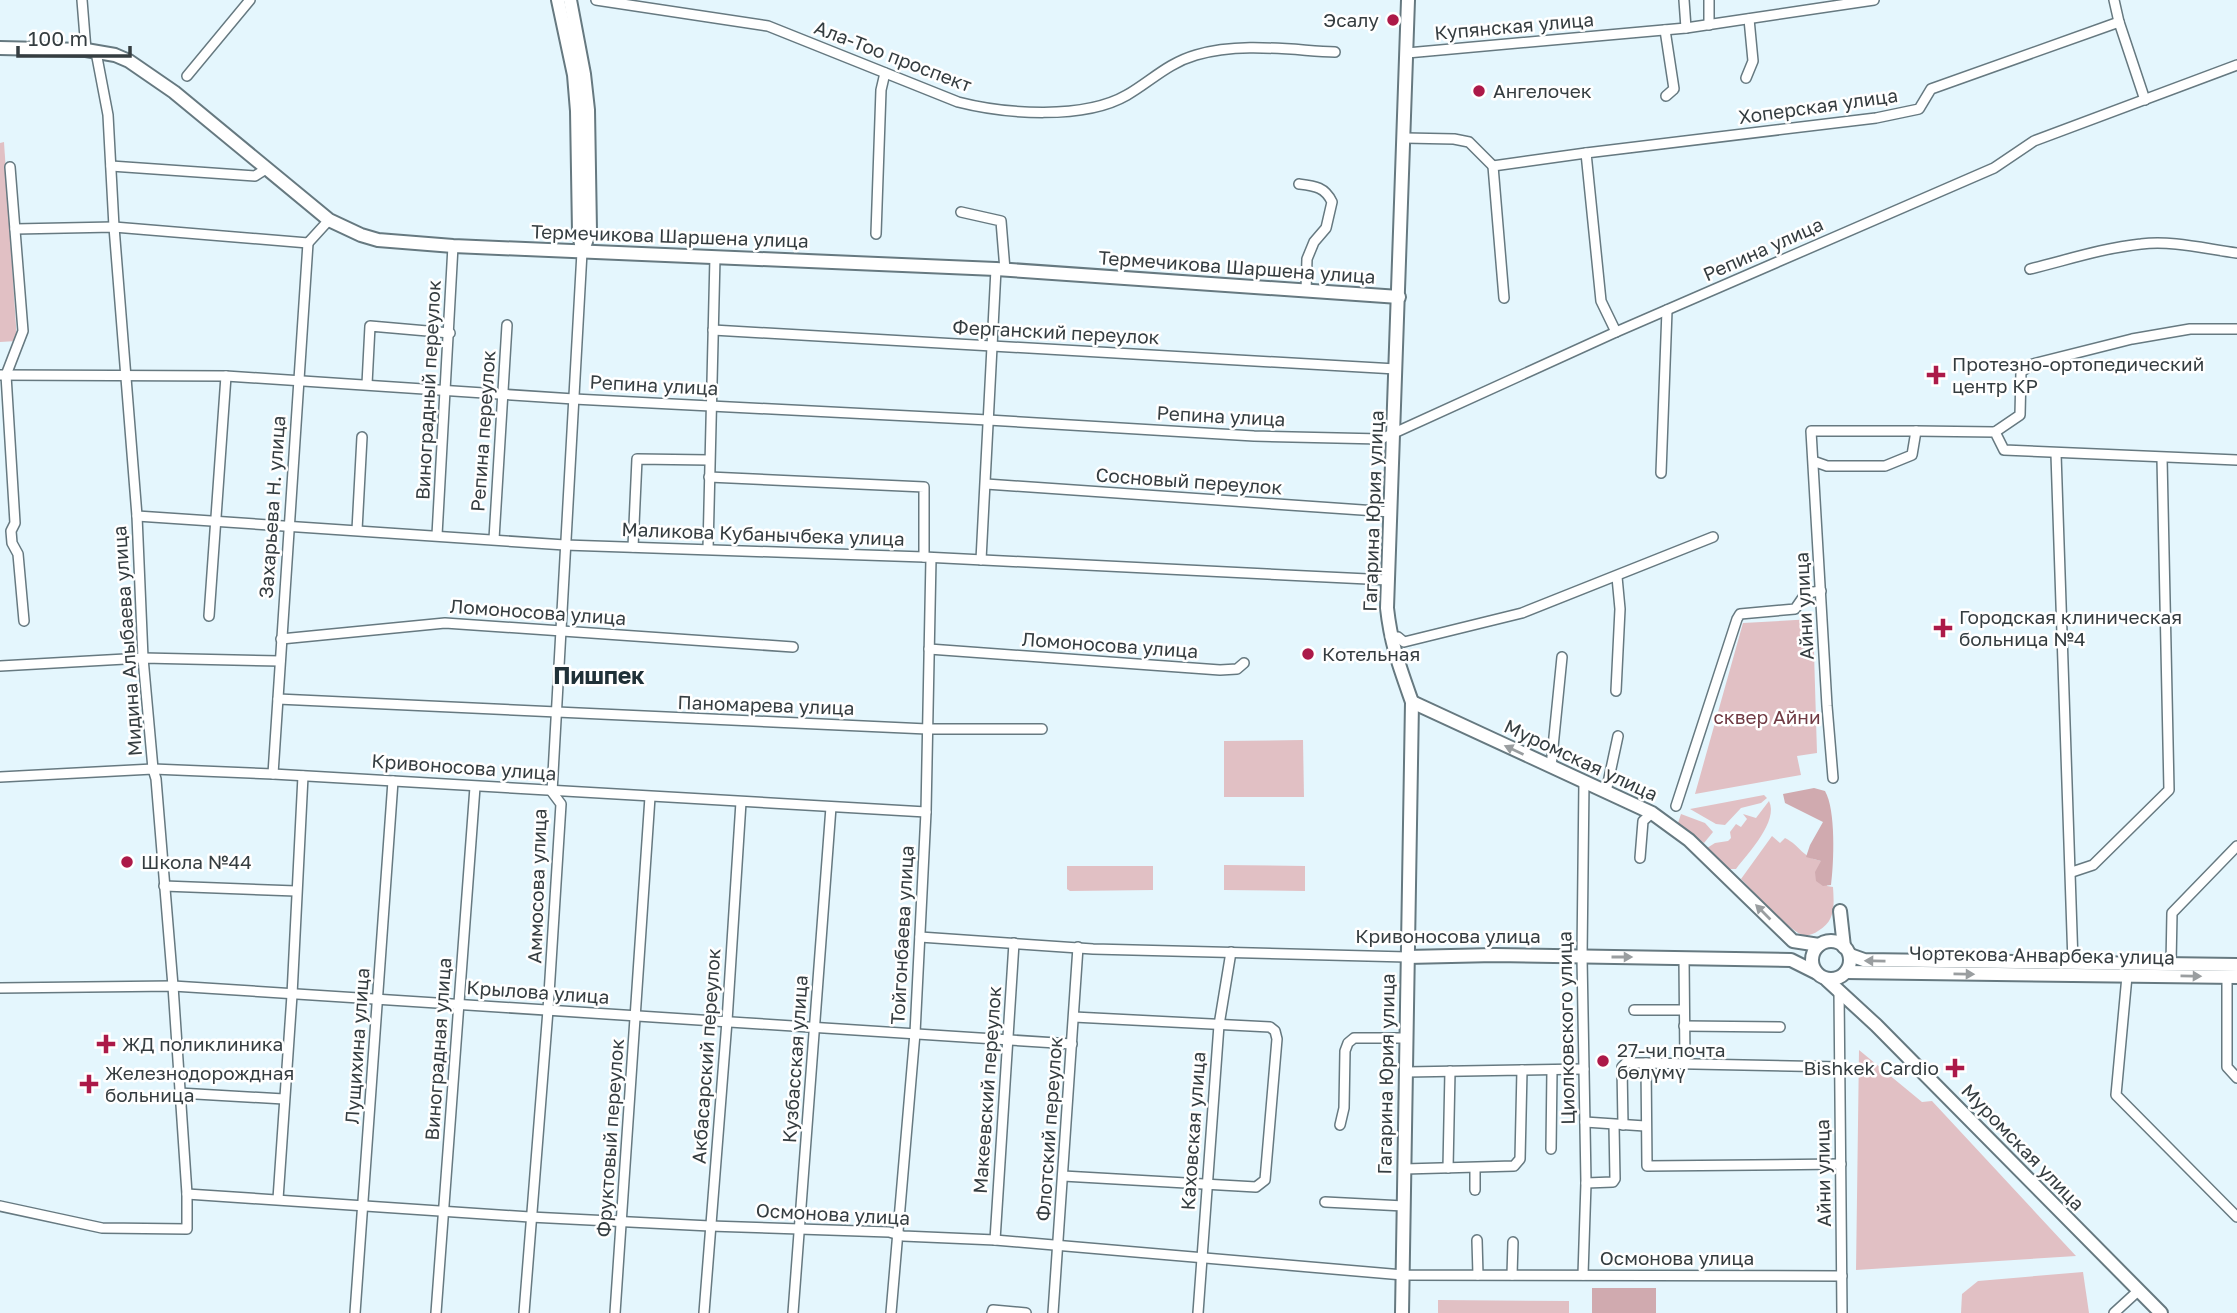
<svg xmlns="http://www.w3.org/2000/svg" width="2237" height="1313" font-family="'Golos Text',sans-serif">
<rect width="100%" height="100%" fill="#e4f6fd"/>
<g fill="#e1c0c4">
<path d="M4,142L17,341L0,342V143Z"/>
<path d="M1813,619L1817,753L1797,756L1801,775L1695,794L1743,623Z"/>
<path d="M1303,740L1304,797H1224V741Z"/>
<path d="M1764,795L1767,798L1761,803L1741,808L1725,825L1716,824L1690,809Z"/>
<path d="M1769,801C1779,821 1748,853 1736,869H1728L1707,848L1715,843L1728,841L1731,838L1730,832L1736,824L1741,827L1747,819L1743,814L1756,818Z"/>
<path d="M1681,814L1705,823L1713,832L1704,843L1678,823Z"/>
<path d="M1772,836L1780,843L1785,838C1801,846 1802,858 1822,861L1827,886L1833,887C1834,905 1836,921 1818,931C1814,934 1808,936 1803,935C1788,931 1753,891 1741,879Z"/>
<path d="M1224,865L1305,866V891L1224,890Z"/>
<path d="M1067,866H1153V890L1070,891L1067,889Z"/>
<path d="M1859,1050L1922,1102L1932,1101L2076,1256L1856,1270Z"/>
<path d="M2083,1272L2089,1313H1961L1962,1294L1978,1281Z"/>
<path d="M1438,1300L1569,1301V1313H1438Z"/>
</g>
<g fill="#d0aaaf">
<path d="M1814,788L1825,791C1836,810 1834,863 1831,885L1823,886L1816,881L1815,872L1821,861L1806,857L1810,845L1823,822L1785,803L1783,794Z"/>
<rect x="1592" y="1288" width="64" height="25"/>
</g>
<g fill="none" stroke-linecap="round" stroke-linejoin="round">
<defs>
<g id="street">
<path d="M82,0L86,50"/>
<path d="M596,0L768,26L958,102C1005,114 1084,120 1127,95C1151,81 1168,63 1196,55C1240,42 1290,50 1335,52"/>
<path d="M1684,0L1686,28"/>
<path d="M1709,0V25"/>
<path d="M2114,0L2119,22L2145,100"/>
<path d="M1665,30L1674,89L1666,96"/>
<path d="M1407,53L1686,28L1874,0"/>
<path d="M187,76L250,0"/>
<path d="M1746,78L1753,61L1749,19"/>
<path d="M1405,138L1454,139L1469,142L1493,166"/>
<path d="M111,166L255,176L266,169"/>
<path d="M10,167L23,331L6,375L15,523L11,531L12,543L18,554L24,621"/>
<path d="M1299,184C1315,186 1325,187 1332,202L1326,228L1314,242L1307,259L1306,291"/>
<path d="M961,212L1001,221L1005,270"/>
<path d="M15,229L114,227L308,243L329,220"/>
<path d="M876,234L881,90L885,73"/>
<path d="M2030,269C2067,260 2103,248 2141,244C2172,240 2206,249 2237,253"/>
<path d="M1504,298L1493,166L1586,153"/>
<path d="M713,330L1396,369"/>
<path d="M1616,332L1601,301L1586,153L1876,118L1919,109L1931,89L2119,22"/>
<path d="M0,375L226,376L574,399L988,420L1254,436L1381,439L1616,332L1994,168L2034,141L2237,65"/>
<path d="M367,384L370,326L450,333"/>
<path d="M1916,431L1995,432L2004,450L2237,460"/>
<path d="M1995,432L2020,415L2021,372L2033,364L2132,339L2190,329H2237"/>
<path d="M2056,454L2073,963"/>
<path d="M1813,461L1827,466H1885L1912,455L1916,431H1811L1827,706L1833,778"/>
<path d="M1661,473L1667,310"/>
<path d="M709,477L924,487V557"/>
<path d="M986,484L1391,512"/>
<path d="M137,516L565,545L924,557L1388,580"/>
<path d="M357,530L362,437"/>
<path d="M437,535L453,246"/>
<path d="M494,539L507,325"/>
<path d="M633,547L637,459L709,460"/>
<path d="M708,549L715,257"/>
<path d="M981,560L996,269"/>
<path d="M209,616L226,376"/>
<path d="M1390,637H1398L1404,642L1522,613L1713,537"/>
<path d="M281,639L445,623L793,647"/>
<path d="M929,649L1220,670L1237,669L1244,663"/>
<path d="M0,666L143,658L280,661"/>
<path d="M1616,691L1620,609L1617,577"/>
<path d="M278,699L927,729H1042"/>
<path d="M1551,767L1562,657"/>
<path d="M273,774L308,243"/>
<path d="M0,777L153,769L273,774L926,812"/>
<path d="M1606,792L1618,736"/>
<path d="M1676,806L1737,619L1740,614L1795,609L1806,593L1821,591"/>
<path d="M1640,858L1643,821L1652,813"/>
<path d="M2072,872L2093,865L2169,790L2162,458"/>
<path d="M164,886L296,891"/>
<path d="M920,937L1093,949L1407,957"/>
<path d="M1684,958L1685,1064"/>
<path d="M2171,964L2172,913L2237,846"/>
<path d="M2127,976L2116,1095L2237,1217"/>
<path d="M2227,977V1067L2237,1078"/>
<path d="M0,988L173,986L1072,1044"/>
<path d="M1839,990L1842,1313"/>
<path d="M1634,1010H1684"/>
<path d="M1684,1026L1780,1027"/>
<path d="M1840,1067L1646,1063L1647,1166L1841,1164"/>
<path d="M1522,1070L1584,1069"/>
<path d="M179,1093L284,1099"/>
<path d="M1585,1122L1645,1126"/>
<path d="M1340,1125L1344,1108L1345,1051L1348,1043L1354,1038H1406"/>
<path d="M1623,1125L1622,1067L1626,1063H1646"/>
<path d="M1551,1149L1552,1070"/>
<path d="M1448,1168L1450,1071"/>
<path d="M1475,1168V1190"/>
<path d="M1404,1169L1514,1166L1520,1159L1522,1070L1406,1072"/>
<path d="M1063,1176L1256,1187L1265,1180L1277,1039L1275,1031L1270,1027L1074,1017"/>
<path d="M1586,1183L1613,1182L1615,1179L1614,1125"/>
<path d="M187,1194L530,1217L710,1226L889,1232L903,1236L995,1240L1403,1275L1842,1276"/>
<path d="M278,1199L292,995L303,776"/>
<path d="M1325,1202L1404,1206"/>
<path d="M0,1206L102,1228L187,1229V1194L173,986L156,779L153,769L143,658L137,516L114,227L108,115L96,52"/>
<path d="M995,1240L1014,943"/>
<path d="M1477,1240L1478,1275"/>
<path d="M1512,1275L1513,1242"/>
<path d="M1583,1275L1586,1183L1582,957L1584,781"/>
<path d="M355,1313L393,781"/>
<path d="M436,1313L475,787"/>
<path d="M524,1313L548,1010L561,804L552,792L582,252"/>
<path d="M615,1313L650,797"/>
<path d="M704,1313L727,1021L741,802"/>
<path d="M793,1313L831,807"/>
<path d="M891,1313L915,1033L926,812L931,558"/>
<path d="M992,1313L993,1310L1026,1313"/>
<path d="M1053,1313L1078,947"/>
<path d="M1198,1313L1219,1025L1231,952"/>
<path d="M2114,1313L2138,1291"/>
</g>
<g id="secondary">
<path d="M558,0L574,75L577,111L579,232L582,250"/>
<path d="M570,0L584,74L588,110L590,231L582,252"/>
<path d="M0,48L86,50L115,55L129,61L174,92L329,220L361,235L378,240L453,246L996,269L1399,297"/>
<path d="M1412,702L1652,813L1689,840L1793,941L1819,945"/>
<path d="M1840,911L1844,947"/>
<circle cx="1831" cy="960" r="19"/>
<path d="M1850,955L1864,960L2237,965"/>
<path d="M1407,957L1495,955L1791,960L1815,972"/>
<path d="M1846,972L2237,977"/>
<path d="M1827,980L1876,1025L2161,1313"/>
<path d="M1402,1313L1412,702C1400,668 1391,645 1387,608L1408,0"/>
</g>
</defs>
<use href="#street" stroke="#667980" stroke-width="12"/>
<use href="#secondary" stroke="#667980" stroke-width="16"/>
<use href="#street" stroke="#fff" stroke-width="9"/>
<use href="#secondary" stroke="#fff" stroke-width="12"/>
</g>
<defs><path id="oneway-solid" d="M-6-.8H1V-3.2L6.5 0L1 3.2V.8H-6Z" transform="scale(1.75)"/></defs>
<g fill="#9a9ea0">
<use href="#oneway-solid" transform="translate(1514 750) rotate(-155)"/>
<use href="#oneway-solid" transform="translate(1763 912) rotate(-135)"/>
<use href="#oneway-solid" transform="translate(1622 957)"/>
<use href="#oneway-solid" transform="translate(1875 961) rotate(-179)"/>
<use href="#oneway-solid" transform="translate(1964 974) rotate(1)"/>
<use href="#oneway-solid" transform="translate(2191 976) rotate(1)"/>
</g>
<g fill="#ac1948" stroke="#fff" stroke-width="2.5">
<circle cx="1393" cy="20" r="7"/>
<circle cx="1479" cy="91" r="7"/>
<path d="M1932.5 364.5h7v7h7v7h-7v7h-7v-7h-7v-7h7z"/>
<path d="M1939.5 617.5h7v7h7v7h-7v7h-7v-7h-7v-7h7z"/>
<circle cx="1308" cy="654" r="7"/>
<circle cx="127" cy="862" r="7"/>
<path d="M102.5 1033.5h7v7h7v7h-7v7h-7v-7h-7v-7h7z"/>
<circle cx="1603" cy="1061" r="7"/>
<path d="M1951.5 1057.5h7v7h7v7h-7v7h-7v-7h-7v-7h7z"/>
<path d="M85.5 1073.5h7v7h7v7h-7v7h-7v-7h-7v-7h7z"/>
</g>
<g text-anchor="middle" stroke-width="5" stroke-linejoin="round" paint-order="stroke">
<g font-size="19" fill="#353d40" stroke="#fff" text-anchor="start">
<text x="1379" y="27" text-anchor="end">Эсалу</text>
<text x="1493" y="98">Ангелочек</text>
<text x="1952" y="371">Протезно-ортопедический<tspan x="1952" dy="22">центр КР</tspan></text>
<text x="1959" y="624">Городская клиническая<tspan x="1959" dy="22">больница №4</tspan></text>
<text x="1322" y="661">Котельная</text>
<text x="141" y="869">Школа №44</text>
<text x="122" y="1051">ЖД поликлиника</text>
<text x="1617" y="1057">27-чи почта<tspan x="1617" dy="22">бөлүмү</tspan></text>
<text x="1939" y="1075" text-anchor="end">Bishkek Cardio</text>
<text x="105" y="1080">Железнодорождная<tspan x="105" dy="22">больница</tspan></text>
</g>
<g font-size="19" fill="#353d40" stroke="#fff">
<text transform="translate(1514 26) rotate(-5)" y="7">Купянская улица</text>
<text transform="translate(893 56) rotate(21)" y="7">Ала-Тоо проспект</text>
<text transform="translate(1818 106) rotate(-8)" y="7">Хоперская улица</text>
<text transform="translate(670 236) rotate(2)" y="7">Термечикова Шаршена улица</text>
<text transform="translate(1763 249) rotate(-24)" y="7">Репина улица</text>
<text transform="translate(1237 267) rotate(4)" y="7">Термечикова Шаршена улица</text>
<text transform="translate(1056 332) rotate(3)" y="7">Ферганский переулок</text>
<text transform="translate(654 385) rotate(3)" y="7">Репина улица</text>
<text transform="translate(428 390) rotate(-87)" y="7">Виноградный переулок</text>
<text transform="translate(1221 416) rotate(3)" y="7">Репина улица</text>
<text transform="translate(483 431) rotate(-86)" y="7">Репина переулок</text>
<text transform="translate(1189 481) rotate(4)" y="7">Сосновый переулок</text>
<text transform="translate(272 507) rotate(-86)" y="7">Захарьева Н. улица</text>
<text transform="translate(1373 511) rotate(-88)" y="7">Гагарина Юрия улица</text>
<text transform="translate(763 534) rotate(2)" y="7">Маликова Кубанычбека улица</text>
<text transform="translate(1804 606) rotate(-93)" y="7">Айни улица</text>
<text transform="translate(538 612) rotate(4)" y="7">Ломоносова улица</text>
<text transform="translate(127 641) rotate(-94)" y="7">Мидина Алыбаева улица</text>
<text transform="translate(1110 645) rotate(4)" y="7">Ломоносова улица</text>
<text transform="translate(766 705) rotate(2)" y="7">Паномарева улица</text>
<text transform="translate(1581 760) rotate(25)" y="7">Муромская улица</text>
<text transform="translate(464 767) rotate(4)" y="7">Кривоносова улица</text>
<text transform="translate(537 886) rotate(-88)" y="7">Аммосова улица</text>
<text transform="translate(902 935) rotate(-87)" y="7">Тойгонбаева улица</text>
<text x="1448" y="943">Кривоносова улица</text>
<text transform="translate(2042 955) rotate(1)" y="7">Чортекова Анварбека улица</text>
<text transform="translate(538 992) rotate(4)" y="7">Крылова улица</text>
<text transform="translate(1566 1028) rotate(-91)" y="7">Циолковского улица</text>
<text transform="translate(357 1046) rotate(-86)" y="7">Лущихина улица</text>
<text transform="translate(438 1049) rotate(-86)" y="7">Виноградная улица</text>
<text transform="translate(706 1056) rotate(-86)" y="7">Акбасарский переулок</text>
<text transform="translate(795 1059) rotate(-86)" y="7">Кузбасская улица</text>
<text transform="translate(1386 1074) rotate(-89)" y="7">Гагарина Юрия улица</text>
<text transform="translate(987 1090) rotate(-86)" y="7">Макеевский переулок</text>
<text transform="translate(1049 1129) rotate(-86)" y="7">Флотский переулок</text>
<text transform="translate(1193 1131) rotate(-86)" y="7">Каховская улица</text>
<text transform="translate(610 1138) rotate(-86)" y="7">Фруктовый переулок</text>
<text transform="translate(2023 1147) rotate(46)" y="7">Муромская улица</text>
<text transform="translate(1823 1173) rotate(-91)" y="7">Айни улица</text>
<text transform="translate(833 1214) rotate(3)" y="7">Осмонова улица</text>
<text x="1677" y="1265">Осмонова улица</text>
</g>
<g font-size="19" fill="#703b44" stroke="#fff">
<text x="1767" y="724">сквер Айни</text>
</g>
<g font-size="23" font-weight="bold" fill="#203138" stroke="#fff">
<text x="599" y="684">Пишпек</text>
</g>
</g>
<path d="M18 46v10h112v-10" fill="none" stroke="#353d40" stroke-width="3.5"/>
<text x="28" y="46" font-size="21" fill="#353d40" stroke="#ffffff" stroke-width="5" paint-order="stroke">100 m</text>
</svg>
